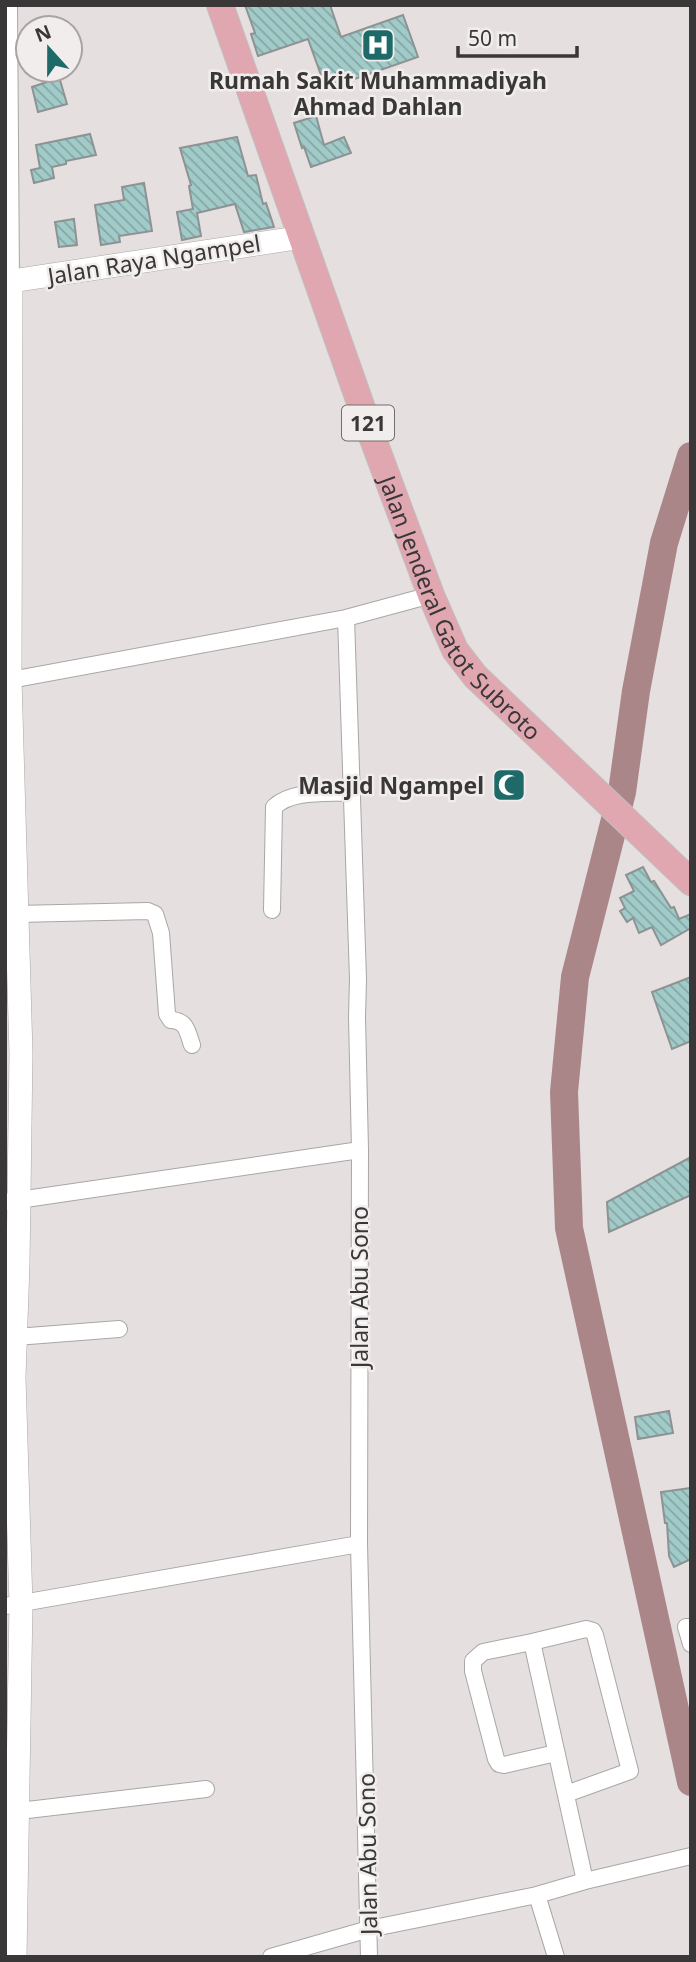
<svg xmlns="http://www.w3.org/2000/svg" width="696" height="1962" font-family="'Noto Sans',sans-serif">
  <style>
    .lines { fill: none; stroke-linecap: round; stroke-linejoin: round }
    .river { stroke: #aa8689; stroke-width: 28 }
    .building { fill: url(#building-back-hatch); stroke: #8d9292; stroke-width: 2 }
    .street-casing { stroke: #aba6a6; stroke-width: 18 }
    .secondary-casing { stroke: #aba6a6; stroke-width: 24 }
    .primary-casing { stroke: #c0bfbf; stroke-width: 28 }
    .street { stroke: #fff; stroke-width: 16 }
    .secondary { stroke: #fff; stroke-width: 23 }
    .primary { stroke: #e0a7b0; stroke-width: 26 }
    .labels { text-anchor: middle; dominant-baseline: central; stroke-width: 5; stroke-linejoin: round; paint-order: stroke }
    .shield { fill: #f2eded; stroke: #706e6e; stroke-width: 2 }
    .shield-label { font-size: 21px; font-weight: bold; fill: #393737 }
    .poi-label { font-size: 23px; font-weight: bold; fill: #393737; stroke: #f2eded }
    .street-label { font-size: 23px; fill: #393737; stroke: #f2eded }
  </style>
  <defs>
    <pattern id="building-back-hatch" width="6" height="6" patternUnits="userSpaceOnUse" patternTransform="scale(1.75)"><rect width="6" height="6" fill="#a1cbc9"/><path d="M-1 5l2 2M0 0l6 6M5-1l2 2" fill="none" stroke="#84a6a4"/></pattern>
  </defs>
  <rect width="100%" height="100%" fill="#e5dfe0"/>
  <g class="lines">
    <path class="river" d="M 691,456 L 664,543 L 636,691 L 622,792 L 575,977 L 564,1092 L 569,1228 L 691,1782"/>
  </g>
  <path class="building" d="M 245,5 L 330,5 L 341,37 L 403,15 L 418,57 L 326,89 L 308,39 L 258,56 L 251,34 L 255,33 Z
    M 45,70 L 57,70 L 67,104 L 38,112 L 32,87 L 47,82 Z
    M 316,116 L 324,145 L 344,137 L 351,153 L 311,167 L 304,147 L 302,148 L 294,123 Z
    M 90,134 L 96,155 L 66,161 L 66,164 L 52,167 L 54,178 L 34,183 L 31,170 L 40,168 L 36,145 Z
    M 237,137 L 248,176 L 256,175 L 263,204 L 266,203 L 274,227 L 244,232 L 235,204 L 197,213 L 201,236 L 182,240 L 177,212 L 193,209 L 189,186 L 191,185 L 180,148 Z
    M 144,183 L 152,231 L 119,236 L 120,242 L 101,245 L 95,205 L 124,200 L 122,187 Z
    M 74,219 L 77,245 L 59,247 L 55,222 Z
    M 643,867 L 651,882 L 654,881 L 671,908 L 674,907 L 679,919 L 691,914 L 691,928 L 661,945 L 652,927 L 639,933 L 633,918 L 627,922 L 620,911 L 625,908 L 620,898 L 634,891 L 626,875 Z
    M 691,977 L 691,1041 L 672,1049 L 652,992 Z
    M 691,1157 L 691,1195 L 609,1232 L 607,1202 Z
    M 669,1411 L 673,1433 L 638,1439 L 635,1417 Z
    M 691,1488 L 691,1559 L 674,1567 L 669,1556 L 667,1523 L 665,1523 L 661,1492 Z"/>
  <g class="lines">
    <defs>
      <path id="street" d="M 9,5 L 11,282
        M 346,618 L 358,979 L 357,1017 L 360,1150 L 359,1544 L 369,1957
        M 5,681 L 346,618 L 431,595
        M 272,910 L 274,807 C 292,789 329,794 353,792
        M 17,914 L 148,911 L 155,914 L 161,933 L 167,1014 L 171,1020 C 187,1021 187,1031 192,1045
        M 5,1202 L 360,1150
        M 16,1337 L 119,1329
        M 5,1606 L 359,1544
        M 691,1627 L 686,1627 L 691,1644
        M 532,1642 L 483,1652 L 473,1661 L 473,1671 L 496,1759 L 499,1764 L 504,1765 L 556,1753
        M 566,1794 L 630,1771 L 595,1635 L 593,1631 L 586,1629 L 532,1642 L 585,1881
        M 19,1811 L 206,1789
        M 537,1895 L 556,1957
        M 271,1957 L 369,1929 L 537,1895 L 585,1881 L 691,1856"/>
      <path id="secondary" d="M 5,282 L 303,237
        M 11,282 L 10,680 L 21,1053 L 18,1264 L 14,1377 L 21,1604 L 15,1957"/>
      <g id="primary">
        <path id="s1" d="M 220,5 L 370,431 L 431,595 L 455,650 L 475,676 L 691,882"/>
      </g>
    </defs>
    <use href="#street" class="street-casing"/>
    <use href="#secondary" class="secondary-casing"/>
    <use href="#primary" class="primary-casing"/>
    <use href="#street" class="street"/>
    <use href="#secondary" class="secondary"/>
    <use href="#primary" class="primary"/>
  </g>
  <defs>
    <symbol id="hospital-square" viewBox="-11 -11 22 22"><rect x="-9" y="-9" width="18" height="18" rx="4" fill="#1e6a68" stroke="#f2eded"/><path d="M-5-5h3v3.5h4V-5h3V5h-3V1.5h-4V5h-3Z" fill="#fff"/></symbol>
    <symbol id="mosque-square" viewBox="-11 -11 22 22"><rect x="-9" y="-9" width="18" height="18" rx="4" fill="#1e6a68" stroke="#f2eded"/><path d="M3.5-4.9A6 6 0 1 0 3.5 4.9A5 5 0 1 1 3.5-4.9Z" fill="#fff"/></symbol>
  </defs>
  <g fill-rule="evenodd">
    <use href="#hospital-square" x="359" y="26" width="38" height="38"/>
    <use href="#mosque-square" x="490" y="766" width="38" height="38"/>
  </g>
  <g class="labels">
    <rect class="shield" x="342" y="405.5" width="52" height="35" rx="5"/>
    <g class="shield-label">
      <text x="368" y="423">121</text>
    </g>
    <g class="poi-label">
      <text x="378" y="80">Rumah Sakit Muhammadiyah<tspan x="378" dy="26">Ahmad Dahlan</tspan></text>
      <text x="484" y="785" text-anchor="end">Masjid Ngampel</text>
    </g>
    <g class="street-label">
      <text transform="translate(154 259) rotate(-9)">Jalan Raya Ngampel</text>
      <text stroke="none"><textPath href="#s1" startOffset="653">Jalan Jenderal Gatot Subroto</textPath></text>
      <text transform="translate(359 1287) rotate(-90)">Jalan Abu Sono</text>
      <text transform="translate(367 1854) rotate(-91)">Jalan Abu Sono</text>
    </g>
  </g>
  <rect width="696" height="1962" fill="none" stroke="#393737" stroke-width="14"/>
  <g transform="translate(49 49) rotate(339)"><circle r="33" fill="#f2eded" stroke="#a8a4a4" stroke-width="2"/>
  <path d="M0-5L12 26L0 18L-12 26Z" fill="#1e6a68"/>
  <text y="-10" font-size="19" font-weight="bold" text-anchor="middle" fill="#393737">N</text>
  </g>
  <path d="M458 46v10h119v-10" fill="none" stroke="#393737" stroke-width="3.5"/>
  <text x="468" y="46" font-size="21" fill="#393737" stroke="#f2eded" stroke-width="5" paint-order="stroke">50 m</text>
</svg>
